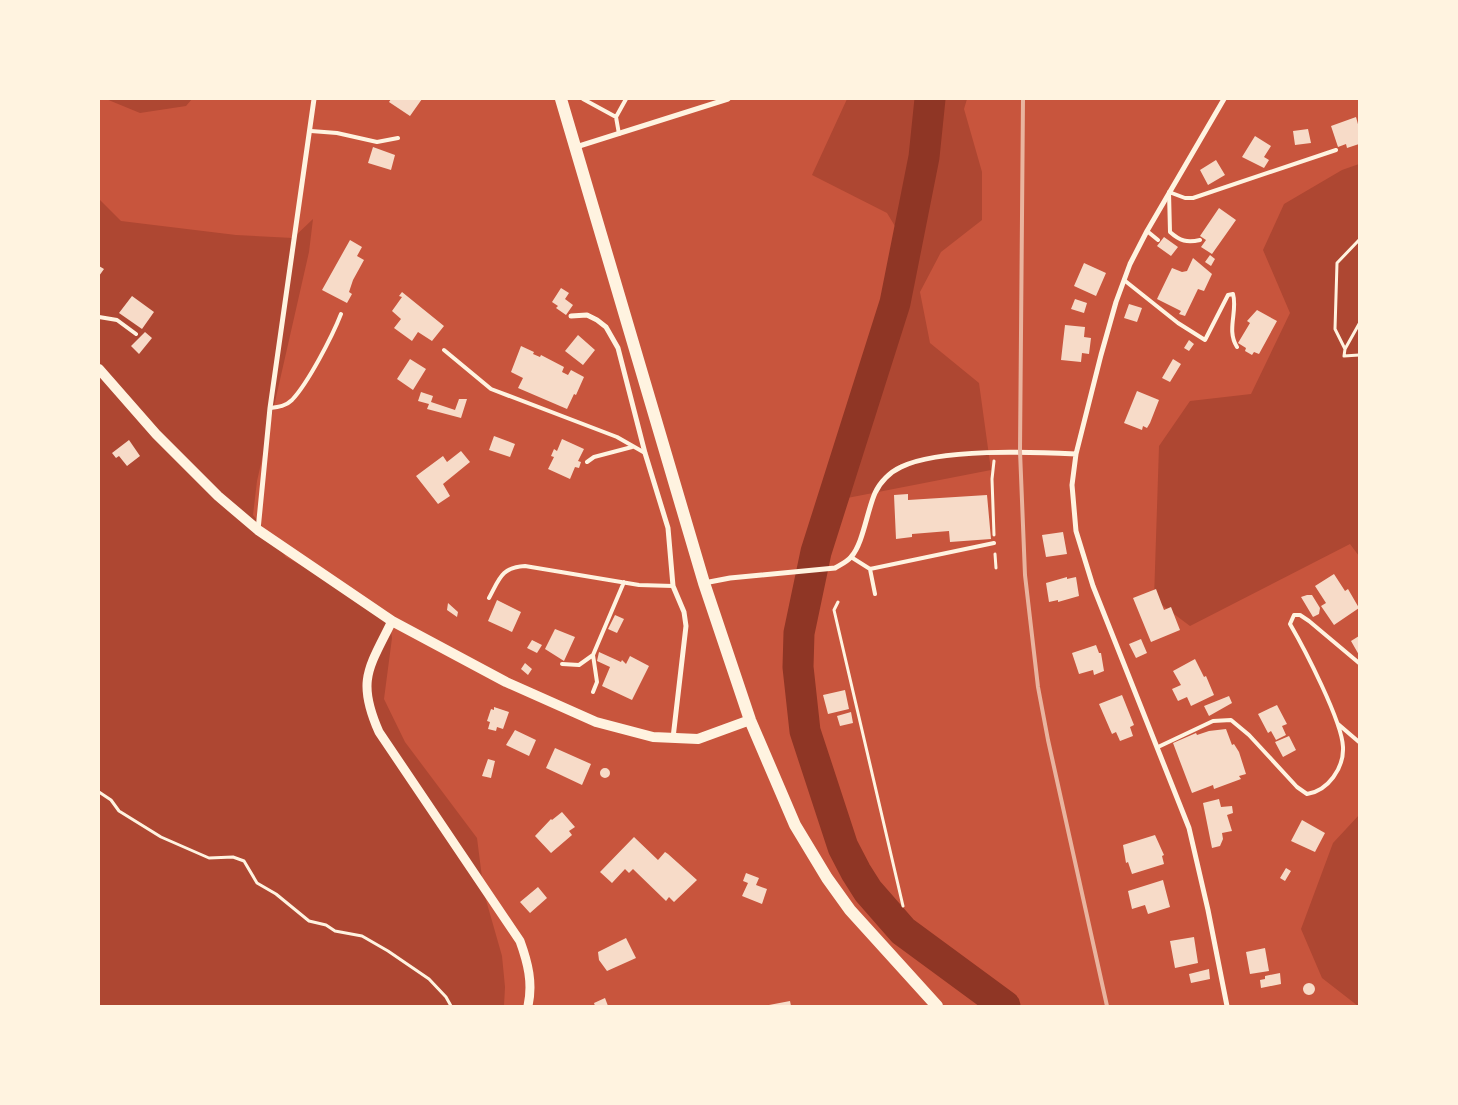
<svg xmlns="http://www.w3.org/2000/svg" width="1458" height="1105" font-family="'Open Sans',sans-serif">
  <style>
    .green { fill: #ae4732 }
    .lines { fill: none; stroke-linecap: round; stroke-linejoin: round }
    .river { stroke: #8f3625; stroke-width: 31 }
    .building { fill: #f7dbc8 }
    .path { stroke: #fff3e0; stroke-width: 3 }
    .service { stroke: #fff3e0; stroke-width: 4 }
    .minor { stroke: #fff3e0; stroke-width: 5 }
    .tertiary { stroke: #fff3e0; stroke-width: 9 }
    .secondary { stroke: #fff3e0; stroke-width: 10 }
    .primary { stroke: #fff3e0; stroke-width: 12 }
    .rail { stroke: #e9b49f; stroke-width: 4 }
  </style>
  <rect width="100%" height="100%" fill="#c8553d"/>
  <path class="green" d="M 106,99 L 192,99 L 186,106 L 140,113 Z
    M 847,99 L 967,99 L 964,109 L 982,172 L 982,220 L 941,252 L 920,292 L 930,343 L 979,383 L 991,470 L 837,500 L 838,456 L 869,401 L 913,256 L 887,213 L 812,175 Z
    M 1359,164 L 1359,556 L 1350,544 L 1190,626 L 1154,599 L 1159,446 L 1190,401 L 1251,394 L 1290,313 L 1263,250 L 1284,204 L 1342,170 Z
    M 99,199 L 121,221 L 236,235 L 293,238 L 313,219 L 309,252 L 257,481 L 253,515 L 286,557 L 388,612 L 392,638 L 384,699 L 405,742 L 477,838 L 484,893 L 502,956 L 505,987 L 504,1006 L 99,1006 Z
    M 1359,815 L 1359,1006 L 1358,1006 L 1322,978 L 1301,929 L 1333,843 Z"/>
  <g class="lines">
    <path class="river" d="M 930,99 L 924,157 L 895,303 L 816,552 L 799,633 L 798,667 L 805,731 L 843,847 L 856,872 L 868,891 L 903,931 L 1005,1006"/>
  </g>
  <path class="building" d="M 391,99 L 422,99 L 410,116 L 389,102 Z
    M 1356,117 L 1359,128 L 1359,144 L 1347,148 L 1346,144 L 1338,147 L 1331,126 Z
    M 1308,129 L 1311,143 L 1295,145 L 1293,131 Z
    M 1255,136 L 1271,146 L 1264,157 L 1269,160 L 1264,168 L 1242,157 Z
    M 373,147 L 395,155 L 391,170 L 368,163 Z
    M 1216,160 L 1225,175 L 1208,185 L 1200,170 Z
    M 1219,208 L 1236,220 L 1212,254 L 1201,247 L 1206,240 L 1200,236 Z
    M 1164,237 L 1178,247 L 1171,256 L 1157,246 Z
    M 350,240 L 362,247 L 357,256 L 364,260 L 353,280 L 349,292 L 352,294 L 347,303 L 322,290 Z
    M 1210,255 L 1215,259 L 1211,266 L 1205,262 Z
    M 1193,258 L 1212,274 L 1204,291 L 1198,289 L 1185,316 L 1179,314 L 1181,311 L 1157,299 L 1172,268 L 1182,272 L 1187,271 Z
    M 1084,263 L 1106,273 L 1096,296 L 1074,286 Z
    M 99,266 L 104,269 L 99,276 Z
    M 561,288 L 569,293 L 565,299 L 573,305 L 566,315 L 556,308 L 558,306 L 552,302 Z
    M 402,292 L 444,326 L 432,341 L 418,332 L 412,341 L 394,328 L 401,319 L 392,311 L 402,297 L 399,296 Z
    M 132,296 L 154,312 L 142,329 L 119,313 Z
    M 1075,299 L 1087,303 L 1084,313 L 1071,309 Z
    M 1129,304 L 1142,308 L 1137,322 L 1124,318 Z
    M 1257,310 L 1277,321 L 1259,354 L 1254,352 L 1252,355 L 1245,351 L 1246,348 L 1238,343 L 1250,323 L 1247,321 Z
    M 1065,325 L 1085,327 L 1084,337 L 1091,338 L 1089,354 L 1082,353 L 1081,362 L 1061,360 Z
    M 145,332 L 152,338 L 139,354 L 131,346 Z
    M 578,335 L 595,350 L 583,365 L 565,351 Z
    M 1189,340 L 1194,344 L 1189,351 L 1184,348 Z
    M 521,346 L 534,352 L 533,354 L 540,357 L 541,355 L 564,367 L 562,372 L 568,375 L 571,370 L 584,377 L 576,395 L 574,394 L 567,409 L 518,388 L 523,378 L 511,372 Z
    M 410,359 L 426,369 L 413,390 L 397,379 Z
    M 1173,359 L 1181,364 L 1170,382 L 1162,378 Z
    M 1137,391 L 1159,400 L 1150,423 L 1147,428 L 1143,426 L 1142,430 L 1124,423 Z
    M 421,392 L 433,396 L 431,402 L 455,410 L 459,399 L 467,399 L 461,418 L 427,409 L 429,404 L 418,401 Z
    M 494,436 L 515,444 L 510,457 L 489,450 Z
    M 562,439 L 584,449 L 578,461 L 581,462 L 579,468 L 575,467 L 570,479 L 548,469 L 554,457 L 551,456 L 554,449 L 557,451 Z
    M 129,440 L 140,456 L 127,466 L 119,456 L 116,458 L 112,453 Z
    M 461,451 L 470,462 L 443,484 L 450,496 L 438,504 L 416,476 L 443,456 L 447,462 Z
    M 908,494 L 908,500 L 987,495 L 991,539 L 950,542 L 949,531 L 912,534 L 912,537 L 896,539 L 894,495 Z
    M 1063,532 L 1067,554 L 1046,557 L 1042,535 Z
    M 1334,574 L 1345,591 L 1348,589 L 1359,608 L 1334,625 L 1321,606 L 1326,603 L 1315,586 Z
    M 1067,577 L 1067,579 L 1076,577 L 1079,596 L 1058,602 L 1058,600 L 1049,602 L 1046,583 Z
    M 1156,589 L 1164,610 L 1171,607 L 1180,630 L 1151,642 L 1133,598 Z
    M 1307,595 L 1312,595 L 1320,608 L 1319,614 L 1313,617 L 1301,597 Z
    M 497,600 L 521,612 L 512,632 L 488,621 Z
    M 448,603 L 458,612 L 457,617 L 447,610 Z
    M 615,615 L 624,619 L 617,633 L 608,629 Z
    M 555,629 L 575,637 L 564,661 L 545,649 Z
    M 1359,636 L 1359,655 L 1351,641 Z
    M 1141,639 L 1147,653 L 1136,658 L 1129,644 Z
    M 532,640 L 542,645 L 537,653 L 527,648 Z
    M 1096,645 L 1099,653 L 1101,653 L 1104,671 L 1094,675 L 1093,670 L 1079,674 L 1072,653 Z
    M 599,652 L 621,662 L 622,660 L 626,664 L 630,656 L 649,666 L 632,700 L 602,686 L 610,667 L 597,661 Z
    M 1195,659 L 1204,677 L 1206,676 L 1214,695 L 1191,706 L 1187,697 L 1178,701 L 1172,689 L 1181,685 L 1173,671 Z
    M 525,663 L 532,669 L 528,675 L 521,669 Z
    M 845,690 L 849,709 L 828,714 L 823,695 Z
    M 1122,695 L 1134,725 L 1130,727 L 1133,736 L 1120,741 L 1116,732 L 1112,734 L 1099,704 Z
    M 1229,696 L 1232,703 L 1209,716 L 1204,706 Z
    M 1277,705 L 1287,724 L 1282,726 L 1286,735 L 1276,740 L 1271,731 L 1268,733 L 1258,714 Z
    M 494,707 L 509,712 L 503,729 L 497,727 L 496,731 L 488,729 L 490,722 L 487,721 L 491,709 L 494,710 Z
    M 851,712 L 853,723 L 840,726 L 837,716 Z
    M 1226,729 L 1232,745 L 1234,744 L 1239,752 L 1246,774 L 1239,776 L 1241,779 L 1214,789 L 1213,785 L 1192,793 L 1173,743 L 1196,733 L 1197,735 L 1209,731 Z
    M 515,730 L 536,740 L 529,756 L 506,745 Z
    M 1289,736 L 1296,750 L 1283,757 L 1275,742 Z
    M 555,748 L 591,764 L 582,785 L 546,768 Z
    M 488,759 L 495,761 L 491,778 L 482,776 Z
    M600 773a5 5 0 1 1 10 0a5 5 0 1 1-10 0Z
    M 1219,799 L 1221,807 L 1232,806 L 1233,813 L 1227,815 L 1232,831 L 1222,833 L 1223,839 L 1220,846 L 1212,848 L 1203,803 Z
    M 562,812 L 575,827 L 569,831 L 572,835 L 551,853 L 535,836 L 551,819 L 552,820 Z
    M 1302,820 L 1325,833 L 1315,852 L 1291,841 Z
    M 1155,835 L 1164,855 L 1162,856 L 1164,864 L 1132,874 L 1128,862 L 1126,863 L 1123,845 Z
    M 634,837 L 658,860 L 665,852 L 668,854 L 697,880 L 674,902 L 669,897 L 666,901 L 633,869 L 629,873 L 625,869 L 612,883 L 600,872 Z
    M 1286,868 L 1291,871 L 1285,881 L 1280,878 Z
    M 746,873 L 759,878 L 756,885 L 767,889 L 762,904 L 742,896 L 748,883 L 743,881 Z
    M 1163,880 L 1170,907 L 1148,914 L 1145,905 L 1132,909 L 1128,891 Z
    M 538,887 L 547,898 L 530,913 L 520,902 Z
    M 1194,937 L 1198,963 L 1175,968 L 1170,941 Z
    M 626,938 L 636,958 L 607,971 L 599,960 L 598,952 Z
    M 1265,948 L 1269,971 L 1250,974 L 1246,952 Z
    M 1209,969 L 1210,979 L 1191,983 L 1189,974 Z
    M 1280,973 L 1281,984 L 1261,988 L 1260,980 L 1265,979 L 1265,976 Z
    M1303 989a6 6 0 1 1 12 0a6 6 0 1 1-12 0Z
    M 605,998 L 608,1006 L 595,1006 L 594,1003 Z
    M 790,1001 L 791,1006 L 769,1006 L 769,1005 Z"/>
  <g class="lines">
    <path class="path" d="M 1359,324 L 1345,349 L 1344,356 L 1359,355
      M 1345,349 L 1335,329 L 1337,263 L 1359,240
      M 994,461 L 992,479 L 994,535
      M 995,554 L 996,568
      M 838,602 L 834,610 L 903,906
      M 99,792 L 111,800 L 119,811 L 161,837 L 209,858 L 233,857 L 244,861 L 257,883 L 276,894 L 309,921 L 326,925 L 335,931 L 362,936 L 388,951 L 429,979 L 446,997 L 451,1006"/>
    <path class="service" d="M 583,99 L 616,117
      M 311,131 L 337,133 L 377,142 L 398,138
      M 619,134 L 616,117 L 626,99
      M 1147,231 L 1158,240
      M 1200,240 C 1187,243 1180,241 1170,232 L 1169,192 L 1185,198 L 1193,198 L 1336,150
      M 1124,280 L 1178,323 L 1205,340 L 1228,295 L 1233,294 C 1238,311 1226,330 1237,347
      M 99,317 L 117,320 L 136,334
      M 444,350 L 491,389 L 617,437 L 645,453
      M 270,408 C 279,407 286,406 292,400 C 308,383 332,337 341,314
      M 587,462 L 594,457 L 632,447
      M 851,557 L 870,569 L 875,594
      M 870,569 L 994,543
      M 489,598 C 499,580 501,567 525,566 L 639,585 L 673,586
      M 562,664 L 579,665 L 593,655
      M 593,692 L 597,682 L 593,655 L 624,582
      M 1338,724 L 1359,742
      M 1158,747 L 1213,721 L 1231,720 L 1249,735 L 1297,787 L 1307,794 C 1328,791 1344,768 1343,747 C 1342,721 1304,648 1290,624 L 1294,615 L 1300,615 L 1309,621 L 1359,663"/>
    <path class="minor" d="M 1224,99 L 1147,231 L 1130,264 L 1116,302 L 1101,355 L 1076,454 L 1072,485 L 1076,531 L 1093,586 L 1189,828 L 1208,910 L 1227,1006
      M 576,147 L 728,99
      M 571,316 L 587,315 L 597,320 L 606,327 L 618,348 L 645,453 L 668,528 L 673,586 L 684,612 L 686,626 L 673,738
      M 258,530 L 270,408 L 314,99
      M 704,583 L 730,578 L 835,568 C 840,565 847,562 851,557 C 863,544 867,511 875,493 C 880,482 890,472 901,467 C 940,448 1032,452 1076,454"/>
    <path class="tertiary" d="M 392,621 C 369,668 356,680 379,732 L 520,941 C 528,963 533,983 528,1006"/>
    <path class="secondary" d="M 99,369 L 156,434 L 218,496 L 258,530 L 392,621 L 506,682 L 596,722 L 653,737 L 698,739 L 750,720"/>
    <path class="primary" d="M 561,99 L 704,583 L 750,720 L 795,825 L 827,878 L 850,910 L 937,1006"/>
    <path class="rail" d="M 1023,99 L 1020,451 L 1025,575 L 1038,687 L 1048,740 L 1107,1006"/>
  </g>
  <rect width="1458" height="1105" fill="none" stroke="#fff3e0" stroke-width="200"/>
</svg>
